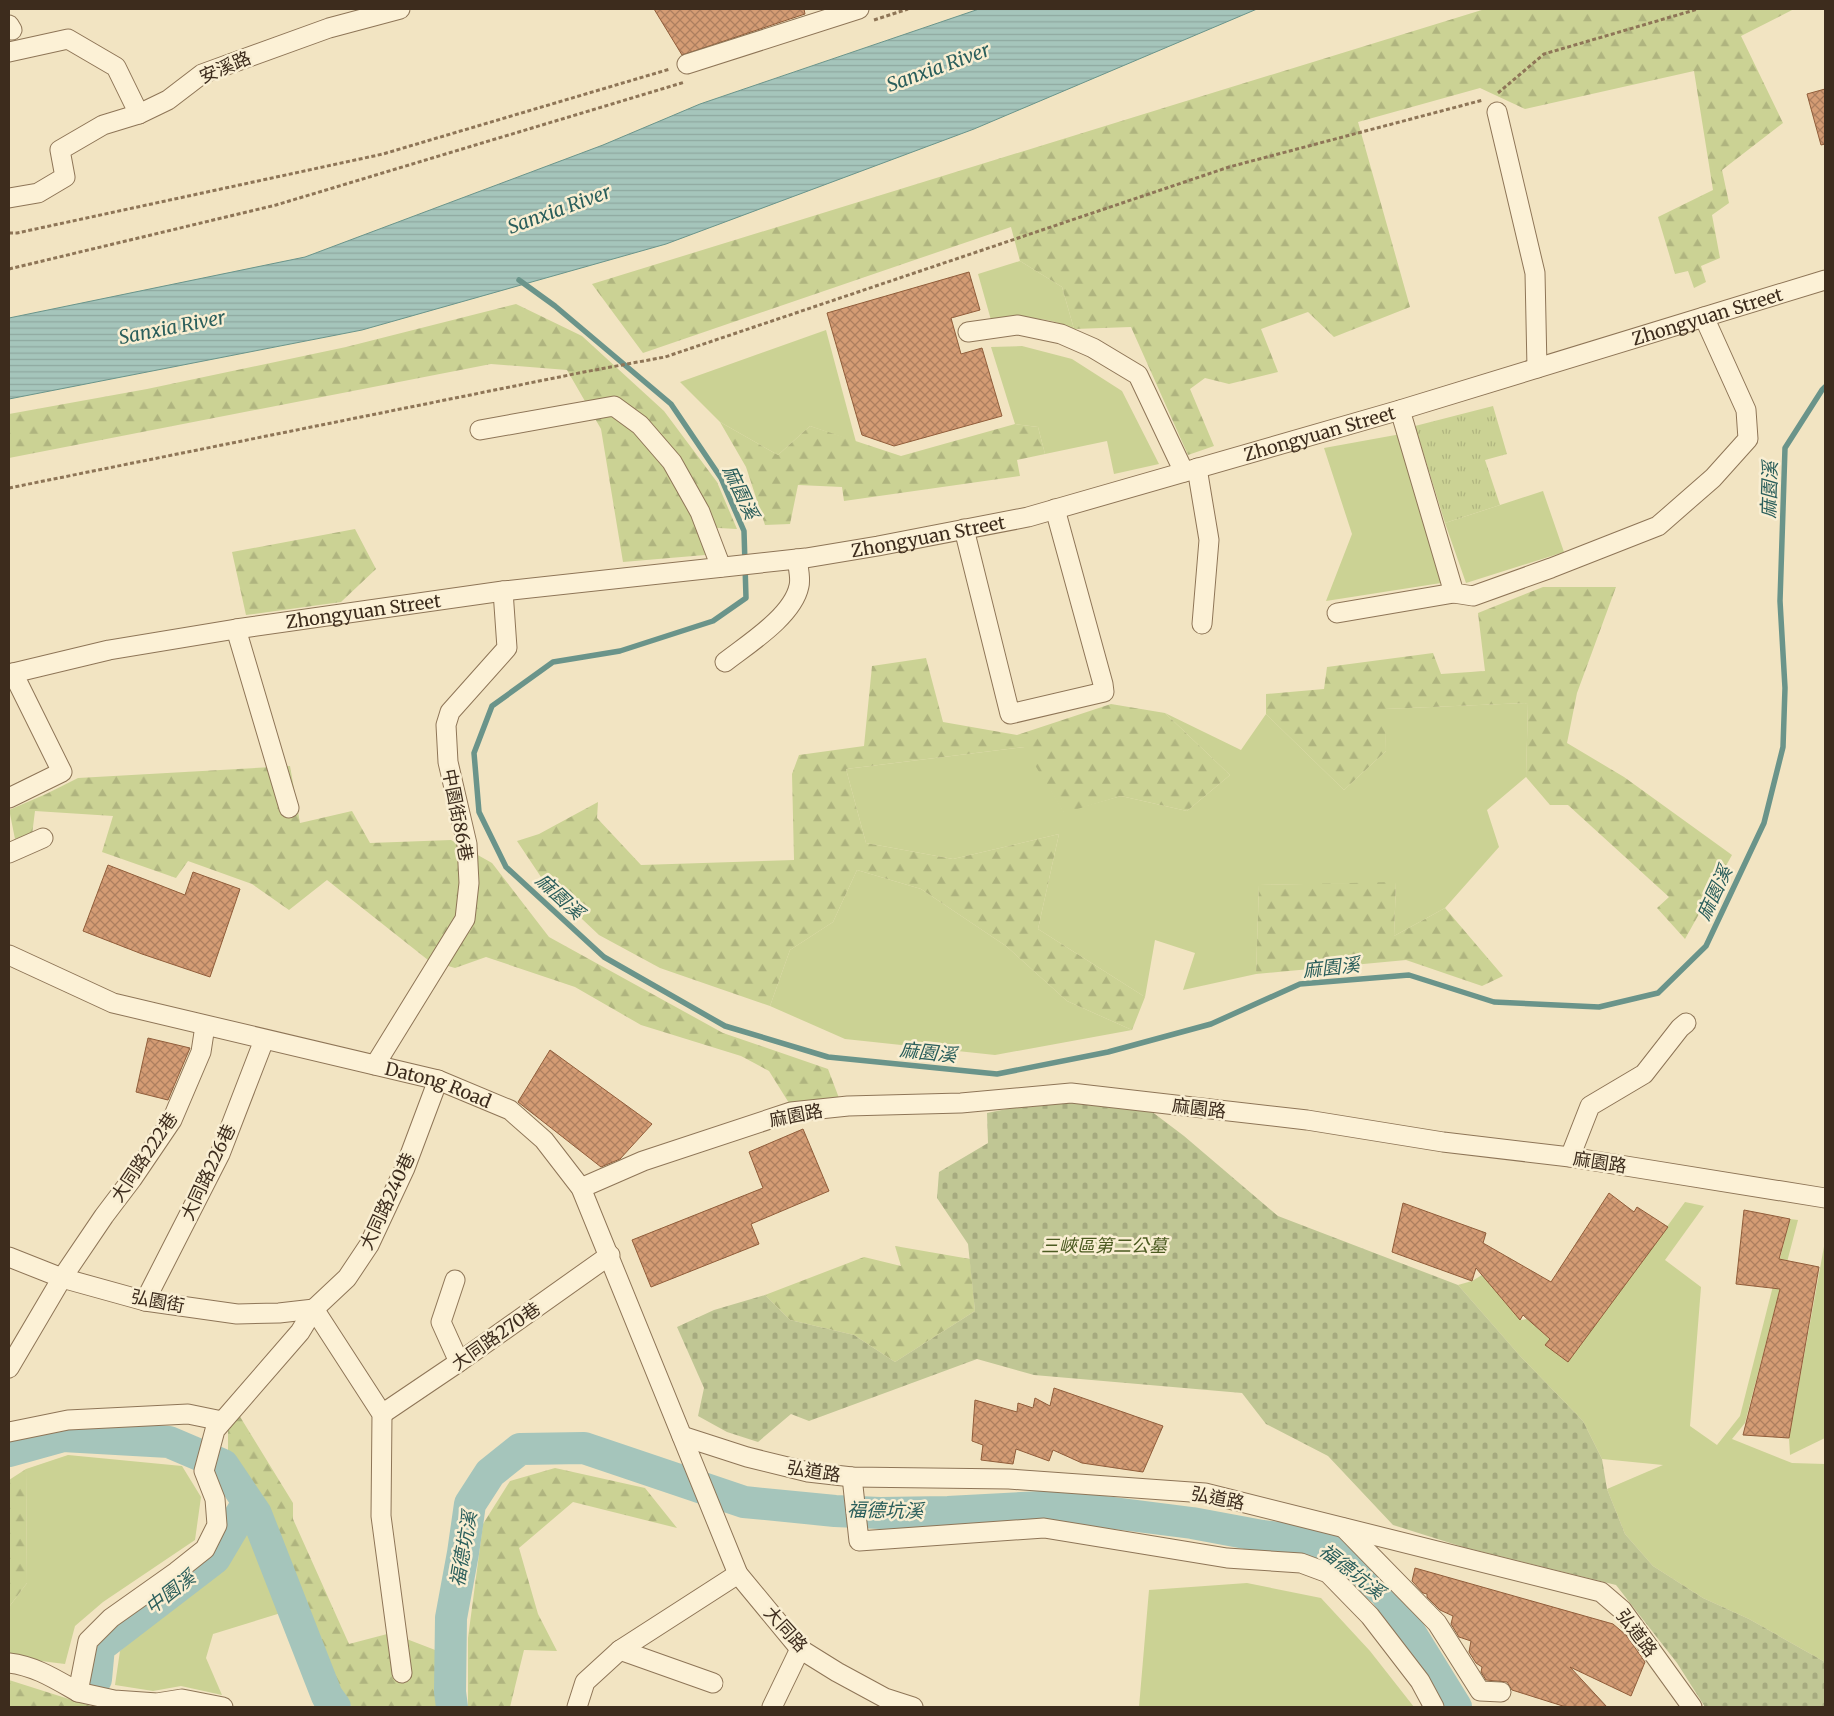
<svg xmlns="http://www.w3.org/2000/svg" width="1834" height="1716" font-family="Merriweather,'Noto Sans TC',serif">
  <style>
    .grass { fill: #cbd294 }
    .forest { fill: url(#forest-firs) }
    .cemetery { fill: url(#cemetery-stones) }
    .park { fill: url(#park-tufts) }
    .water { fill: url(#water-rules); stroke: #6a948a }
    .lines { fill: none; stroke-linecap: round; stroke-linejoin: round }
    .stream { stroke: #6a948a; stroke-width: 5.5 }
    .river { stroke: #a5c5bb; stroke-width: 32 }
    .building { fill: url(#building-cross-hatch); stroke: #905d3a }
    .minor-casing { stroke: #8e7557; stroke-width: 21 }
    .path { stroke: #8e7557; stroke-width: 3; stroke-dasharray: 4 2.5; stroke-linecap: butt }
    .minor { stroke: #fcf1d6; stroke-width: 19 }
    .labels { text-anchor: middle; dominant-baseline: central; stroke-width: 5; stroke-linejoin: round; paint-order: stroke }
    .street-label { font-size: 18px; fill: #3d2c1d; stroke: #f9eed2 }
    .park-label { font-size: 18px; font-style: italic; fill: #4c5b21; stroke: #f9eed2 }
    .water-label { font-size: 19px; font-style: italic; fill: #2a5e5b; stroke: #f9eed2 }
  </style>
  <defs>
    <pattern id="forest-firs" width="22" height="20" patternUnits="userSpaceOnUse" patternTransform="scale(1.25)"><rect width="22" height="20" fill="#cbd294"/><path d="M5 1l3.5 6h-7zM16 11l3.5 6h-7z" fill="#afb47f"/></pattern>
    <pattern id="cemetery-stones" width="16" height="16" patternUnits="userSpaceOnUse" patternTransform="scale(1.25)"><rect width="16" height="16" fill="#c0c694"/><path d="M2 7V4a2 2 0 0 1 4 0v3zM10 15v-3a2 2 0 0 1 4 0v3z" fill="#a6aa7f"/></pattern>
    <pattern id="park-tufts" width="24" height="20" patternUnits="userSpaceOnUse" patternTransform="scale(1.25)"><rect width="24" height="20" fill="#cbd294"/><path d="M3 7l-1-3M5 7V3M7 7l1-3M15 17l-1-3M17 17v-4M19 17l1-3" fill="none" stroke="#afb47f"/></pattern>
    <pattern id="water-rules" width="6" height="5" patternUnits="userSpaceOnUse" patternTransform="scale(1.25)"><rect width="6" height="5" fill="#a5c5bb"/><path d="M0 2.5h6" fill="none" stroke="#8fa9a0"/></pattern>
    <pattern id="building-cross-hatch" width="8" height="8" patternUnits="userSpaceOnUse" patternTransform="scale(1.25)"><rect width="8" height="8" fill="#d49c74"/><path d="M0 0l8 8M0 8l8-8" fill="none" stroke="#ad7f5f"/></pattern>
  </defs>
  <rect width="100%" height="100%" fill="#f2e4c2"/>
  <path class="grass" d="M 1020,261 L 1062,287 L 1074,329 C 1047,316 1019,317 991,320 L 978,274 Z
    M 826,330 L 856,442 L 810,426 L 778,455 L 720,422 L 680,382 Z
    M 1022,346 L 1072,359 L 1122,391 L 1159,464 L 1114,474 L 1107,441 L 1045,454 L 1038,427 L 1015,424 L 991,347 Z
    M 1401,434 L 1441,583 L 1326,601 L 1352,534 L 1324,448 Z
    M 1543,491 L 1564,552 L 1466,583 L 1445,523 Z
    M 1528,703 L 1526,777 L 1487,810 L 1499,847 L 1445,908 L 1394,936 L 1396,883 L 1259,885 L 1256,974 L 1183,990 L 1195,953 L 1155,940 L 1145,997 L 1038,929 L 1059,834 L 953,859 L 866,843 L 846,769 L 1025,747 L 1064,812 L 1121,796 L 1187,811 L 1230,775 L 1165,713 L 1241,750 L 1266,714 L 1344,790 L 1386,751 L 1384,709 Z
    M 857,870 L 921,889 L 1006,946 L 1067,1001 L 1132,1030 L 995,1055 L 845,1039 L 770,1006 L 790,950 L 833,922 Z
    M 1685,1202 L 1704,1206 L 1665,1260 L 1701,1287 L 1690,1426 L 1717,1445 L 1740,1416 L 1790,1219 L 1798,1220 L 1745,1423 L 1732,1439 L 1792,1463 L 1825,1464 L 1825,1662 L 1749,1619 L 1703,1598 L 1653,1566 L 1625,1534 L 1607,1489 L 1663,1465 L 1602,1459 L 1583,1421 L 1521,1357 L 1458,1285 L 1472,1281 L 1482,1275 L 1520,1320 L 1527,1319 L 1550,1339 L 1546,1345 L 1568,1362 Z
    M 1825,1241 L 1825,1438 L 1790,1455 L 1789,1438 Z
    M 68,1455 L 182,1466 L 201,1497 L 195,1540 L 103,1602 L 75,1626 L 65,1664 L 9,1657 L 9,1607 L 27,1583 L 26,1469 Z
    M 246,1529 L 284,1612 L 213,1634 L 206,1658 L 222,1695 L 181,1686 L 153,1691 L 115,1685 L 120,1651 L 224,1562 Z
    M 1247,1583 L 1321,1598 L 1370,1651 L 1414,1707 L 1139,1707 L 1149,1590 Z"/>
  <path class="forest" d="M 1485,9 L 1794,9 L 1741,36 L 1783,123 L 1722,170 L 1729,203 L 1712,215 L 1720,258 L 1701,266 L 1706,282 L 1694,288 L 1688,271 L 1675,274 L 1658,217 L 1713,190 L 1694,71 L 1525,109 L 1480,88 L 1358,122 L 1410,307 L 1334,337 L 1308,312 L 1261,329 L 1278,372 L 1229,384 L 1205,378 L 1190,389 L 1214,446 L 1188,455 L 1131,327 L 1074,329 L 1062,287 L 1020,261 L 1011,227 L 643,353 L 592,284 Z
    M 516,304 L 582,336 L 664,411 L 717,482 L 737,529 L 701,527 L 705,555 L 623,562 L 601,429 L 567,370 L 491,364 L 9,458 L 9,414 L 147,389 L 346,347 Z
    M 720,422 L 778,455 L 810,426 L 901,456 L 1015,424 L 1038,427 L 1045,454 L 1017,460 L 1020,476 L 844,501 L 842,487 L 798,485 L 790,524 L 765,525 L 746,467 Z
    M 355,529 L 376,569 L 341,602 L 246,615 L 232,552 Z
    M 1543,587 L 1616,587 L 1577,693 L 1567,743 L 1624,777 L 1732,855 L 1685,939 L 1657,908 L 1669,897 L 1568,805 L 1550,805 L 1526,777 L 1528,703 L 1385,709 L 1386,751 L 1344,790 L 1266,714 L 1266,694 L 1324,689 L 1327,667 L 1433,653 L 1441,674 L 1485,671 L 1478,613 Z
    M 926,658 L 943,722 L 1017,735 L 1111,704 L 1165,713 L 1230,775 L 1187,811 L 1121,796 L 1064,813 L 1024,747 L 846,769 L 866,843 L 953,859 L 1059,834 L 1038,929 L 1145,997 L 1132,1030 L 1067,1001 L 1006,946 L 921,889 L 857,870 L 833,922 L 790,950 L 770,1006 L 660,968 L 599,935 L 547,886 L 517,841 L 539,834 L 598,802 L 597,818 L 641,865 L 794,860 L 792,774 L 799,755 L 864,746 L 872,666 Z
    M 290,766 L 300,823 L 352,811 L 370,843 L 451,840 L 492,863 L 549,937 L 723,1033 L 828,1069 L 839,1098 L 789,1103 L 769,1071 L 741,1056 L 641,1025 L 575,987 L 486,957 L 455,968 L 428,960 L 327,880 L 289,910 L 252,884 L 188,861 L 176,878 L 102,852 L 113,816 L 35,811 L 32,835 L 15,839 L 10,814 L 9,814 L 9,810 L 46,794 L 78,778 Z
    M 1396,882 L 1394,936 L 1445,908 L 1503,976 L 1482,986 L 1406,960 L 1256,974 L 1259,885 Z
    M 895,1246 L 970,1259 L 975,1311 L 895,1362 L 854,1335 L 790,1320 L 765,1295 L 864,1257 L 901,1266 Z
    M 239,1415 L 293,1503 L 293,1519 L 349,1644 L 391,1633 L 443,1653 L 440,1697 L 442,1707 L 352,1707 L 339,1688 L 265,1510 L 228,1452 L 228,1429 Z
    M 555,1468 L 645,1488 L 677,1528 L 573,1502 L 519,1548 L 538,1614 L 557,1651 L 524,1650 L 510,1707 L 468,1707 L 468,1638 L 483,1524 L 510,1481 Z
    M 26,1469 L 27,1583 L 9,1607 L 9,1480 Z
    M 9,1680 L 94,1707 L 9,1707 Z"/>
  <path class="cemetery" d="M 1051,1100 L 1147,1108 L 1184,1136 L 1278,1216 L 1458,1285 L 1521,1357 L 1583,1421 L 1602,1459 L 1607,1489 L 1625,1534 L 1653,1566 L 1703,1598 L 1749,1619 L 1825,1662 L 1825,1707 L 1705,1707 L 1677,1663 L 1616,1585 L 1463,1547 L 1393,1525 L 1328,1456 L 1266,1424 L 1242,1393 L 1034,1375 L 977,1359 L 809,1421 L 791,1414 L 758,1442 L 727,1432 L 698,1416 L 704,1388 L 677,1327 L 714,1310 L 765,1295 L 790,1320 L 854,1335 L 895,1362 L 975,1311 L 968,1244 L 937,1198 L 939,1172 L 988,1143 L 987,1113 Z"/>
  <path class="park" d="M 1493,406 L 1507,454 L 1485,460 L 1500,505 L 1445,523 L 1415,426 Z"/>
  <path class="water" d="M 979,9 L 1257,9 L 974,129 L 666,244 L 362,330 L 9,399 L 9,318 L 305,257 L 603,145 L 700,104 Z"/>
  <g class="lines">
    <path class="stream" d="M 519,280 L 555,306 L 671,404 L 721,478 L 744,531 L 746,598 L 713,621 L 620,651 L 553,662 L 492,706 L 474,753 L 479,812 L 506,867 L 604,957 L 725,1026 L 828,1057 L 997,1074 L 1108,1052 L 1211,1024 L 1300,984 L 1409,975 L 1494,1002 L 1599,1007 L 1658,993 L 1706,946 L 1764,823 L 1783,747 L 1785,688 L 1780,601 L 1785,448 L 1822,390 L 1825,387"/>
    <path class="river" d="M 9,1451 L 63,1436 L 169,1442 L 223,1465 L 256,1514 L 327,1696 L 335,1707
      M 96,1679 L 99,1647 L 215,1558 L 248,1502
      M 452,1707 L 450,1692 L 451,1618 L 463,1553 L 470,1504 L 490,1473 L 520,1449 L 584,1448 L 744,1502 L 835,1511 L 880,1513 L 948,1512 L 1059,1506 L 1192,1523 L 1262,1536 L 1322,1543 L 1385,1592 L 1456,1707"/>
  </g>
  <path class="building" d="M 654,9 L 804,9 L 805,14 L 682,55 Z
    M 1825,89 L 1825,144 L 1821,145 L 1807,94 Z
    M 969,272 L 980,310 L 951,318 L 961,354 L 982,348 L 1002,416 L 894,446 L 862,435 L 827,313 Z
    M 108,865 L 185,895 L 193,872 L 240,889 L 210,977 L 142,954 L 83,931 Z
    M 148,1038 L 190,1048 L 168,1100 L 136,1092 Z
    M 550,1050 L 652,1124 L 620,1159 L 601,1167 L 518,1102 Z
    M 803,1129 L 829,1191 L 751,1224 L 759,1244 L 651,1287 L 632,1240 L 763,1188 L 749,1152 Z
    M 1609,1193 L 1634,1212 L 1637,1207 L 1668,1227 L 1568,1362 L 1545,1345 L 1550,1339 L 1523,1315 L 1520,1320 L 1476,1268 L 1472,1281 L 1392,1252 L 1403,1203 L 1486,1233 L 1483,1243 L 1551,1282 Z
    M 1744,1210 L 1790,1219 L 1779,1259 L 1819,1267 L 1789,1438 L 1743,1435 L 1780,1289 L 1736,1284 Z
    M 1054,1388 L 1163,1426 L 1143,1472 L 1082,1463 L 1053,1450 L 1049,1461 L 1016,1449 L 1013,1464 L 981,1460 L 983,1445 L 972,1441 L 975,1400 L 1017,1412 L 1018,1403 L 1033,1408 L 1035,1398 L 1050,1406 Z
    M 1415,1568 L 1613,1624 L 1626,1635 L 1645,1662 L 1631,1696 L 1570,1667 L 1607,1707 L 1566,1707 L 1512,1690 L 1507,1682 L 1486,1680 L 1481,1672 L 1482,1667 L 1476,1663 L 1469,1652 L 1471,1641 L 1459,1637 L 1451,1624 L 1453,1616 L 1440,1610 L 1427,1597 L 1427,1594 L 1423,1593 L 1412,1581 Z"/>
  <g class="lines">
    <defs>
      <g id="minor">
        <path d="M 9,25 L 12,30"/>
        <path d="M 9,52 L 68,39 L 116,67 L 139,114"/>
        <path d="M 687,64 L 859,9"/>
        <path d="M 1497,112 L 1535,273 L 1537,368"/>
        <path d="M 9,198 L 38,193 L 65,177 L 60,150 L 103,125 L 139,114 L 168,100 L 202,74 L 329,28 L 400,9"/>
        <path d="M 968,332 L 1018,325 L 1061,334 L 1093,348 L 1138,375 L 1184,472"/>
        <path d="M 1400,410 L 1454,593 L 1473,596 L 1551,568 L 1658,526 L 1713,478 L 1748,439 L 1746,410 L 1704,317"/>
        <path d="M 480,430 L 614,406 L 640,425 L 672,462 L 700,512 L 721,567"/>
        <path d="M 1197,468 L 1209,540 L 1202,624"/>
        <path d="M 964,529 L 1010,714 L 1104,692 L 1103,684 L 1055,509"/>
        <path d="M 1337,613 L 1454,593"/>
        <path d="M 236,629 L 289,808"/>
        <path d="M 725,662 C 748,644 793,616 799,586 C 801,578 798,567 797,559"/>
        <path id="s1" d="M 9,674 L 109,650 L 236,629 L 503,591 L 806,558 L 878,546 L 1028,517 L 1400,410 L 1825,280"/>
        <path d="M 9,798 L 62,772 L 13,673"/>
        <path d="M 9,853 L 43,838"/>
        <path id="s2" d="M 9,955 L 113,1003 L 438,1080 L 510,1110 L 544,1140 L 581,1188 L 738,1574 L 800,1649 L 837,1672 L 885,1698 L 913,1707"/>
        <path d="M 375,1065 L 465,919 L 469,883 L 467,844 L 448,762 L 446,725 L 450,712 L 507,648 L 503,591"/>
        <path d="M 1570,1157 L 1590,1106 L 1644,1074 L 1680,1028 L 1686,1023"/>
        <path d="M 581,1188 L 643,1161 L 791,1112 L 848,1106 L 961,1103 L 1071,1093 L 1307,1120 L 1443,1142 L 1570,1157 L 1825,1198"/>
        <path d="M 9,1257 L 62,1278 L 145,1301 L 237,1314 L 279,1313 L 314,1309"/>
        <path d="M 455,1280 L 441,1322 L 459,1362"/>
        <path d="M 145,1301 L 220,1154 L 264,1040"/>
        <path d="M 314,1309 L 382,1414 L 381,1516 L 402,1673"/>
        <path d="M 9,1368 L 62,1278 L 104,1216 L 132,1179 L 172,1120 L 201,1052 L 205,1026"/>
        <path d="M 382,1414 L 459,1362 L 610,1255"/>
        <path d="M 9,1432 L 68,1420 L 188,1414 L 222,1421"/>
        <path d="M 682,1436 L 747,1457 L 808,1472 L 852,1477 L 1009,1479 L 1205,1493 L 1601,1592 L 1622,1610 L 1692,1707"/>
        <path d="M 852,1477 L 859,1541 L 1044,1528 L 1227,1558 L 1301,1563 L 1328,1573 L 1370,1616 L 1420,1681 L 1434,1707"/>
        <path d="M 1344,1528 L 1437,1623 L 1480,1691 L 1501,1692"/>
        <path d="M 620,1650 L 713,1683"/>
        <path d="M 9,1663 C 35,1666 55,1679 78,1692 L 88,1641 L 111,1618 L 176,1572 L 205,1549 L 217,1525 L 215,1499 L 204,1471 L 215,1430 L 300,1332 L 314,1309 L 347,1278 L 369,1245 L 405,1168 L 438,1080"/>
        <path d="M 78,1692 L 114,1700 L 157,1703 L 182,1699 L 223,1707"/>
        <path d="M 577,1707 L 585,1682 L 620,1650 L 738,1574"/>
        <path d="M 772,1707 L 800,1649"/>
      </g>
    </defs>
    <use href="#minor" class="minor-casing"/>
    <path class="path" d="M 874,20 L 908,9
      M 1498,93 L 1544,54 L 1698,9
      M 9,233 L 17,233 L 383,154 L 670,69
      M 9,269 L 276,205 L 685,82
      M 9,488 L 584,372 L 665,357 L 1229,167 L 1483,100"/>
    <use href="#minor" class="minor"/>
  </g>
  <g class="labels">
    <g class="street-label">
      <text transform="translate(225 67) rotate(-23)">安溪路</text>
      <text stroke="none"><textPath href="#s1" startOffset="1740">Zhongyuan Street</textPath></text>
      <text stroke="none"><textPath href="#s1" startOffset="1335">Zhongyuan Street</textPath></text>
      <text stroke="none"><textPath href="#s1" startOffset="930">Zhongyuan Street</textPath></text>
      <text stroke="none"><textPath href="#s1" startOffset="360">Zhongyuan Street</textPath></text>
      <text transform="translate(458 815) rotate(79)">中園街86巷</text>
      <text stroke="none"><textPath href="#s2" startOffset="450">Datong Road</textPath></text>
      <text transform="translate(1199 1108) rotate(7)">麻園路</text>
      <text transform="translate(796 1115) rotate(-11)">麻園路</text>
      <text transform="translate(144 1157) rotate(-56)">大同路222巷</text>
      <text transform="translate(1600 1162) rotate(9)">麻園路</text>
      <text transform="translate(208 1172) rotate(-65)">大同路226巷</text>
      <text transform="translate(387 1201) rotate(-65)">大同路240巷</text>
      <text transform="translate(158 1301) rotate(11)">弘園街</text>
      <text transform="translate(496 1336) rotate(-35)">大同路270巷</text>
      <text transform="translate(814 1471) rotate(9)">弘道路</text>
      <text transform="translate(1218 1498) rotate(11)">弘道路</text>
      <text transform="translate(786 1629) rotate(48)">大同路</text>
      <text transform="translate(1637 1633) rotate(53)">弘道路</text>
    </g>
    <g class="park-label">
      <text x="1104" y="1245">三峽區第二公墓</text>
    </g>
    <g class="water-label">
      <text transform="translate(938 67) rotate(-20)">Sanxia River</text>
      <text transform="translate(559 209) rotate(-20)">Sanxia River</text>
      <text transform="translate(172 327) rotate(-11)">Sanxia River</text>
      <text transform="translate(1769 490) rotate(-88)">麻園溪</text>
      <text transform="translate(741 492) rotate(65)">麻園溪</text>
      <text transform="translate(1714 893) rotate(-65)">麻園溪</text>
      <text transform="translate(560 896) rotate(43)">麻園溪</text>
      <text transform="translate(1331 967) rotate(-6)">麻園溪</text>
      <text transform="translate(928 1052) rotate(6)">麻園溪</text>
      <text transform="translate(885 1510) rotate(1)">福德坑溪</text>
      <text transform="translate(463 1549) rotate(-80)">福德坑溪</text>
      <text transform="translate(1352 1571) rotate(38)">福德坑溪</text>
      <text transform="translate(170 1592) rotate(-38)">中園溪</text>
    </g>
  </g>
  <rect width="1834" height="1716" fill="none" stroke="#3d2c1d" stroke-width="20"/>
</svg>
